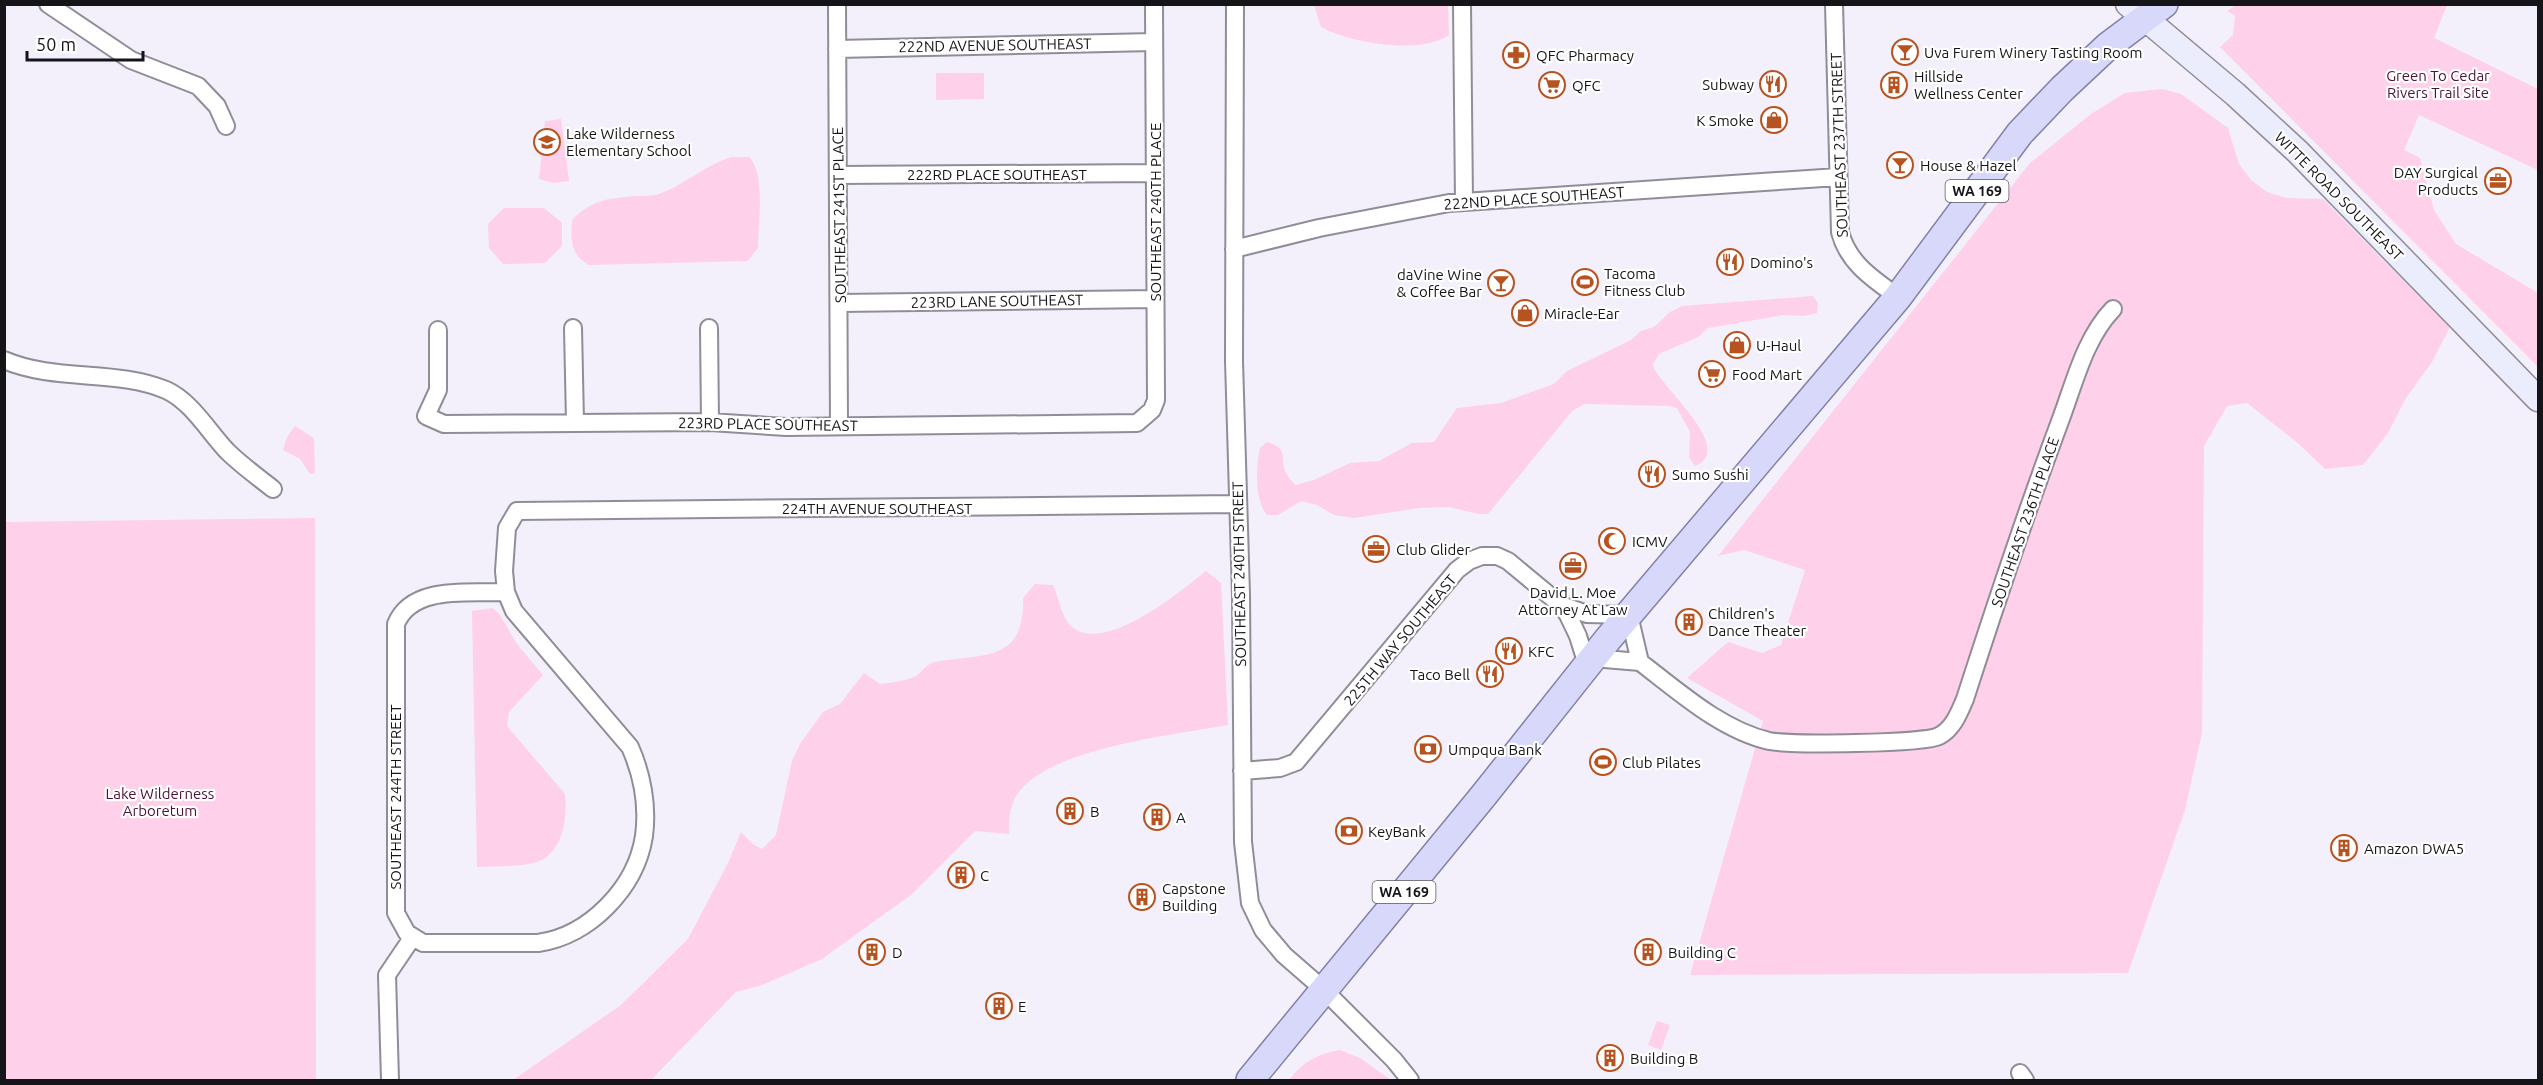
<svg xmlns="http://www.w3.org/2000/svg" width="2543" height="1085" font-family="Ubuntu,sans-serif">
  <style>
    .green { fill: #ffd0ea }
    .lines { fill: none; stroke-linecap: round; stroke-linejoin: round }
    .street-casing { stroke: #918d98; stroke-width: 20 }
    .secondary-casing { stroke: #918d98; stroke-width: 27 }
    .primary-casing { stroke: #8282a8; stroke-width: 30 }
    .street { stroke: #fff; stroke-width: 16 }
    .secondary { stroke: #ebecfc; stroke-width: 24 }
    .primary { stroke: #d7d8fa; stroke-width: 27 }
    .labels { text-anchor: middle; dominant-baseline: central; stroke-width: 4.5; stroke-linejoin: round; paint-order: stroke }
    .shield { fill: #fff; stroke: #5b5a5d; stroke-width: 1.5 }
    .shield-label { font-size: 14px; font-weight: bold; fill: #151418 }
    .street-label { font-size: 15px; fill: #151418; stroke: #fff }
    .poi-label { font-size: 15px; fill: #151418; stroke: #fff; text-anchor: start }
    .park-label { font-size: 15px; fill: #4a1337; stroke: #fff }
  </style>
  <rect width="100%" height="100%" fill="#f3effb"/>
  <path class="green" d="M 1314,5 L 1448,5 L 1449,35 C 1421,55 1350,43 1321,27 Z
    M 2236,5 L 2447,5 L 2434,38 L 2538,89 L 2538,170 L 2419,115 L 2404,150 L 2420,158 L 2434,210 L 2456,244 L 2538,293 L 2538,367 L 2220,47 L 2233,35 L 2235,16 L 2227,11 Z
    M 936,73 L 984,73 L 984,99 L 936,100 Z
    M 2162,89 L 2181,94 L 2228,128 L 2239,164 L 2251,180 L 2267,192 L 2286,198 L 2323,199 L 2450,327 L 2432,362 L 2406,398 L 2388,433 L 2363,465 L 2325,469 L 2299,444 L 2247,403 L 2227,406 L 2204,446 L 2202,733 L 2185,810 L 2128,973 L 1690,975 L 1763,721 L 1687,678 L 1728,642 L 1762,653 L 1781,645 L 1805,570 L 1744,550 L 1718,556 L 2030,163 L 2091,114 L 2125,93 Z
    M 561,119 L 569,181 L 554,183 L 539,179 L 545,121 Z
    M 731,157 L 749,157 C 766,174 758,224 758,248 L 748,261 L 589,265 C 570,254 571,241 572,220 C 593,199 609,198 639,196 C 646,196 655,196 662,193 C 687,183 704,166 731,157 Z
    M 504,208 L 544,208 L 562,223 L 562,246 L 545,263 L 503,264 L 489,248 L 488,224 Z
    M 1813,296 L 1818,303 L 1817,313 L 1804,316 L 1784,315 L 1708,328 L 1698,337 L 1659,354 L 1653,364 C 1653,381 1739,448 1695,466 L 1689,457 L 1690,432 L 1677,408 L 1668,406 L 1585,404 L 1572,411 L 1488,514 L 1478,514 L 1449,507 L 1419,508 L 1354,518 L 1334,515 L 1317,505 L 1301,501 L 1278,515 L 1267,515 C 1254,499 1256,467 1260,448 L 1267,442 C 1290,449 1279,457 1286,473 C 1288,477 1292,481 1295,485 L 1314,480 L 1350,463 L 1379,461 L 1412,443 L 1434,442 L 1457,408 L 1501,403 L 1554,384 L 1567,371 L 1631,340 L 1641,331 L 1654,327 L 1670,312 L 1682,306 Z
    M 295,426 L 314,438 L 315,473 L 310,474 L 300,459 L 283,450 L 287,437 Z
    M 315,518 L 316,1080 L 5,1080 L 5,522 Z
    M 1206,571 L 1221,583 L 1228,725 C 1175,735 1042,748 1015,798 C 1009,810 1009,820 1009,834 L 975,831 L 912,894 L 822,959 L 762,985 L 736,992 L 651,1080 L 513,1080 L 621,1005 L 688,939 L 728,863 L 741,832 L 754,845 L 762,849 L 776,835 L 792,761 L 800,744 L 823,712 L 840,704 L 864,673 L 880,684 C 892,683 905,681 916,676 C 922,672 927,664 934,662 C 982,653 1025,664 1023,598 L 1035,584 L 1053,585 C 1057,594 1063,618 1069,624 C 1100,659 1181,591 1206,571 Z
    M 493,608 L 500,615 L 517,644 L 543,675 L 509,712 L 507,726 L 565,794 C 568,819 562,857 533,863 C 515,867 495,866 477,867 L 472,611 Z
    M 1657,1021 L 1670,1025 L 1661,1050 L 1648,1045 Z
    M 1340,1050 L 1360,1058 L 1391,1080 L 1289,1080 C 1302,1062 1319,1053 1340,1050 Z"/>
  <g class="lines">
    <defs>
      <path id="street" d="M 48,4 L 131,60 L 198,86 L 217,106 L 226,126
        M 837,4 L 839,426
        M 1235,4 L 1234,361 L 1241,595 L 1243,842 L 1250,903 L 1263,930 L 1284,955 L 1323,989 L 1394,1060 L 1410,1080
        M 1462,4 L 1464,202
        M 1834,4 L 1840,232 C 1848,263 1873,279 1898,297
        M 837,49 L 1154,42
        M 838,175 L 1155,173
        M 1234,249 L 1319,228 L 1449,203 L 1838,177
        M 840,303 L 1155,299
        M 573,328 L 575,422
        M 709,328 L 710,422
        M 438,330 L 438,390 L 426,416 L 444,424 L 710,422 L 786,427 L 1137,423 L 1152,410 L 1156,400 L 1154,4
        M 4,360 C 55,382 116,369 166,390 C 191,401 209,432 227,451 C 241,465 258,477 273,489
        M 506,592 C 471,594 412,584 396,624 L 396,913 L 407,933 L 423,943 L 538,943 C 589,936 636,888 644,836 C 648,806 642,774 630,747 L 514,611 L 506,592 L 504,571 L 507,528 L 517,511 L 1238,504
        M 1561,605 L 1587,614 L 1629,615 L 1640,662
        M 1593,658 L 1640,662
        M 1640,662 C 1678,691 1721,730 1769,741 C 1790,745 1923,744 1939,736 C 1953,729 1959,713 1965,699 C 1995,606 2025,515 2059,424 C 2074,385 2084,339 2113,309
        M 1242,771 L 1280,768 L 1296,762 L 1457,570 L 1469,561 L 1482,556 L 1497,556 L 1508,561 L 1561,605 L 1568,615 L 1578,636 L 1587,665
        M 2020,1073 L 2025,1080
        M 390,1080 L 387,975 L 412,938"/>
      <path id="secondary" d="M 2128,4 L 2235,94 L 2298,152 L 2538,399"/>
      <path id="primary" d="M 1250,1080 L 1484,795 L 1608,639 L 1898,297 L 2020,133 L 2062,89 L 2108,46 L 2164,4"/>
    </defs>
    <use href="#street" class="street-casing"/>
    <use href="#secondary" class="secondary-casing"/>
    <use href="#primary" class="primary-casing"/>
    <use href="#street" class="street"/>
    <use href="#secondary" class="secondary"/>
    <use href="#primary" class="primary"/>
  </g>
  <defs>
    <symbol id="bar-ring" viewBox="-11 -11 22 22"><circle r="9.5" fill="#fff" stroke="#b75320" stroke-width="1.5"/><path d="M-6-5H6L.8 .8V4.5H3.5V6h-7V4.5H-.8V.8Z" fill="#b75320"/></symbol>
    <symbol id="pharmacy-ring" viewBox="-11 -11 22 22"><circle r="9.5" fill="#fff" stroke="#b75320" stroke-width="1.5"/><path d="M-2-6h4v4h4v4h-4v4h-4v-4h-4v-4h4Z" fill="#b75320"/></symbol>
    <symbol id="restaurant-ring" viewBox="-11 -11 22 22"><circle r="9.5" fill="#fff" stroke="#b75320" stroke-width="1.5"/><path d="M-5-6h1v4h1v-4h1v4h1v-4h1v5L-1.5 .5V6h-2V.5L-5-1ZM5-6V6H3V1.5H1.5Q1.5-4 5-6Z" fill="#b75320"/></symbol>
    <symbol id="supermarket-ring" viewBox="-11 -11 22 22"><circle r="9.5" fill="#fff" stroke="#b75320" stroke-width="1.5"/><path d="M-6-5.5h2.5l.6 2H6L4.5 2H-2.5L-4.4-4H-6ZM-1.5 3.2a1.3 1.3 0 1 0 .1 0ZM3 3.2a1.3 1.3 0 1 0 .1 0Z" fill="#b75320"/></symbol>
    <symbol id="building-ring" viewBox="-11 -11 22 22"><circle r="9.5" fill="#fff" stroke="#b75320" stroke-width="1.5"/><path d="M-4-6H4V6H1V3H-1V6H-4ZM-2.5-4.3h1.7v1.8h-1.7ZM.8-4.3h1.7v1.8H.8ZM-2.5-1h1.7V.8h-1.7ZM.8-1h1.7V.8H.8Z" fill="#b75320"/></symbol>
    <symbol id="shop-ring" viewBox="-11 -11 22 22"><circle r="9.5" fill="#fff" stroke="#b75320" stroke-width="1.5"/><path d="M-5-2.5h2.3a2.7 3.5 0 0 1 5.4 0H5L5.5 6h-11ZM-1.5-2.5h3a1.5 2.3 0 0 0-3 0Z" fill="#b75320"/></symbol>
    <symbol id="school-ring" viewBox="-11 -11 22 22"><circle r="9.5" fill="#fff" stroke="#b75320" stroke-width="1.5"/><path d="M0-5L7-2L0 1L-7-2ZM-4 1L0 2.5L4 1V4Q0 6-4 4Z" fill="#b75320"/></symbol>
    <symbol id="office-ring" viewBox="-11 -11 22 22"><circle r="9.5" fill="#fff" stroke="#b75320" stroke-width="1.5"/><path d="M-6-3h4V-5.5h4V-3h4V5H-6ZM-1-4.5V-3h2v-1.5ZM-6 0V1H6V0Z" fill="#b75320"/></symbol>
    <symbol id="stadium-ring" viewBox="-11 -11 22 22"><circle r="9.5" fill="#fff" stroke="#b75320" stroke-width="1.5"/><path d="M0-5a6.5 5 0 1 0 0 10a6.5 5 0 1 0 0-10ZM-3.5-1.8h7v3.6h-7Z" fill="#b75320"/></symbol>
    <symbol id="mosque-ring" viewBox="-11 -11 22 22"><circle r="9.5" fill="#fff" stroke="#b75320" stroke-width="1.5"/><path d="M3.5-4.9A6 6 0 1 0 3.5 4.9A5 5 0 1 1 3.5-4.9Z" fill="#b75320"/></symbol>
    <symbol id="bank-ring" viewBox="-11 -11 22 22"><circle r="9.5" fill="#fff" stroke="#b75320" stroke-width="1.5"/><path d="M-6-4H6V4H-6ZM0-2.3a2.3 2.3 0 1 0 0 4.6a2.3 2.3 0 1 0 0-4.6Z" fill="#b75320"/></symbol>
  </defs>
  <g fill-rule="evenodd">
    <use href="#bar-ring" x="1890" y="37" width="30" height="30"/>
    <use href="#pharmacy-ring" x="1501" y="40" width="30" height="30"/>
    <use href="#restaurant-ring" x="1758" y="69" width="30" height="30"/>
    <use href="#supermarket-ring" x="1537" y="70" width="30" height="30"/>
    <use href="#building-ring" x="1879" y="70" width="30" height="30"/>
    <use href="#shop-ring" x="1759" y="105" width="30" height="30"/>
    <use href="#school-ring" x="532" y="127" width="30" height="30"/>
    <use href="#bar-ring" x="1885" y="150" width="30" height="30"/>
    <use href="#office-ring" x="2483" y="166" width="30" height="30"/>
    <use href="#restaurant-ring" x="1715" y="247" width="30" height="30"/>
    <use href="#stadium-ring" x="1570" y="267" width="30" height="30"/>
    <use href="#bar-ring" x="1486" y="268" width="30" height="30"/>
    <use href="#shop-ring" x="1510" y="298" width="30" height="30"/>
    <use href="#shop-ring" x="1722" y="330" width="30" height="30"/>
    <use href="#supermarket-ring" x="1697" y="359" width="30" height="30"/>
    <use href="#restaurant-ring" x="1637" y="459" width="30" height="30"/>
    <use href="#mosque-ring" x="1597" y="526" width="30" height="30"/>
    <use href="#office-ring" x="1361" y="534" width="30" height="30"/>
    <use href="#office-ring" x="1558" y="551" width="30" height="30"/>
    <use href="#building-ring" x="1674" y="607" width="30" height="30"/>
    <use href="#restaurant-ring" x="1494" y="636" width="30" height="30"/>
    <use href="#restaurant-ring" x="1475" y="659" width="30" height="30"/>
    <use href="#bank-ring" x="1413" y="734" width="30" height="30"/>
    <use href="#stadium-ring" x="1588" y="747" width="30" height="30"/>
    <use href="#building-ring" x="1055" y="796" width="30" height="30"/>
    <use href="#building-ring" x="1142" y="802" width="30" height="30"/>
    <use href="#bank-ring" x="1334" y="816" width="30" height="30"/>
    <use href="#building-ring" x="2329" y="833" width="30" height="30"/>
    <use href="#building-ring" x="946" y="860" width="30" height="30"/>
    <use href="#building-ring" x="1127" y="882" width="30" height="30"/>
    <use href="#building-ring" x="857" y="937" width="30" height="30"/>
    <use href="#building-ring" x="1633" y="937" width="30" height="30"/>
    <use href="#building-ring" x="984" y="991" width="30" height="30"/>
    <use href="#building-ring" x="1595" y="1043" width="30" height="30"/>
  </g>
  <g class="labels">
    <g class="shield">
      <rect x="1945.5" y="180" width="63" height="22" rx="4.5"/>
      <rect x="1372.5" y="881" width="63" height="22" rx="4.5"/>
    </g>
    <g class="shield-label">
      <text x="1977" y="191">WA 169</text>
      <text x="1404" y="892">WA 169</text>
    </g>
    <g class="street-label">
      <text transform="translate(995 45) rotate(-1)">222ND AVENUE SOUTHEAST</text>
      <text transform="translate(1839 145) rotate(-92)">SOUTHEAST 237TH STREET</text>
      <text x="997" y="174">222RD PLACE SOUTHEAST</text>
      <text transform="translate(2339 196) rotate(45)">WITTE ROAD SOUTHEAST</text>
      <text transform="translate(1534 198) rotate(-4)">222ND PLACE SOUTHEAST</text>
      <text transform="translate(1155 212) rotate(-90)">SOUTHEAST 240TH PLACE</text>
      <text transform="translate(839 215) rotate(-91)">SOUTHEAST 241ST PLACE</text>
      <text transform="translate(997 301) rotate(-1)">223RD LANE SOUTHEAST</text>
      <text transform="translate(768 424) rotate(1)">223RD PLACE SOUTHEAST</text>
      <text x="877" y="508">224TH AVENUE SOUTHEAST</text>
      <text transform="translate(2025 522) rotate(-71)">SOUTHEAST 236TH PLACE</text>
      <text transform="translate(1239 574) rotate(-91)">SOUTHEAST 240TH STREET</text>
      <text transform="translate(1400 640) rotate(-50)">225TH WAY SOUTHEAST</text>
      <text transform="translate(395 797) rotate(-90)">SOUTHEAST 244TH STREET</text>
    </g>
    <g class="poi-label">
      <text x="1924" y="52">Uva Furem Winery Tasting Room</text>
      <text x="1536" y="55">QFC Pharmacy</text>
      <text x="1914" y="76">Hillside<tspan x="1914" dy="17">Wellness Center</tspan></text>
      <text x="1754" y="84" text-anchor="end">Subway</text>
      <text x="1572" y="85">QFC</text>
      <text x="1754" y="120" text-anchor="end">K Smoke</text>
      <text x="566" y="133">Lake Wilderness<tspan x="566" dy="17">Elementary School</tspan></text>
      <text x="1920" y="165">House &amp; Hazel</text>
      <text x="2478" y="172" text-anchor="end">DAY Surgical<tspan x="2478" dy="17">Products</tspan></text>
      <text x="1750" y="262">Domino's</text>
      <text x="1604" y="273">Tacoma<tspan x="1604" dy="17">Fitness Club</tspan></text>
      <text x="1482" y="274" text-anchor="end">daVine Wine<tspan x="1482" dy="17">&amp; Coffee Bar</tspan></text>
      <text x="1544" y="313">Miracle-Ear</text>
      <text x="1756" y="345">U-Haul</text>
      <text x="1732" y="374">Food Mart</text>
      <text x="1672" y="474">Sumo Sushi</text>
      <text x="1632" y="541">ICMV</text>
      <text x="1396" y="549">Club Glider</text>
      <text x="1573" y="592" text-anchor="middle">David L. Moe<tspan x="1573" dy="17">Attorney At Law</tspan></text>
      <text x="1708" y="613">Children's<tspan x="1708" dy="17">Dance Theater</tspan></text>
      <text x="1528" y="651">KFC</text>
      <text x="1470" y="674" text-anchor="end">Taco Bell</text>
      <text x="1448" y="749">Umpqua Bank</text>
      <text x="1622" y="762">Club Pilates</text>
      <text x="1090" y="811">B</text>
      <text x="1176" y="817">A</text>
      <text x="1368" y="831">KeyBank</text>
      <text x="2364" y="848">Amazon DWA5</text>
      <text x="980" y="875">C</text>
      <text x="1162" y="888">Capstone<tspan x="1162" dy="17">Building</tspan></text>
      <text x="892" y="952">D</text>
      <text x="1668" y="952">Building C</text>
      <text x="1018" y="1006">E</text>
      <text x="1630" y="1058">Building B</text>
    </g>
    <g class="park-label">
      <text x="2438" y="75">Green To Cedar<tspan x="2438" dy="17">Rivers Trail Site</tspan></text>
      <text x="160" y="793">Lake Wilderness<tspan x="160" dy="17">Arboretum</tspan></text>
    </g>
  </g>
  <rect width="2543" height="1085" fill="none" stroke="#151418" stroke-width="12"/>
  <path d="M27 51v9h116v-9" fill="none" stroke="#151418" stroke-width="3"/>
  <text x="36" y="51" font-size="18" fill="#151418" stroke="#ffffff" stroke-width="4.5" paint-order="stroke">50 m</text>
</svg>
